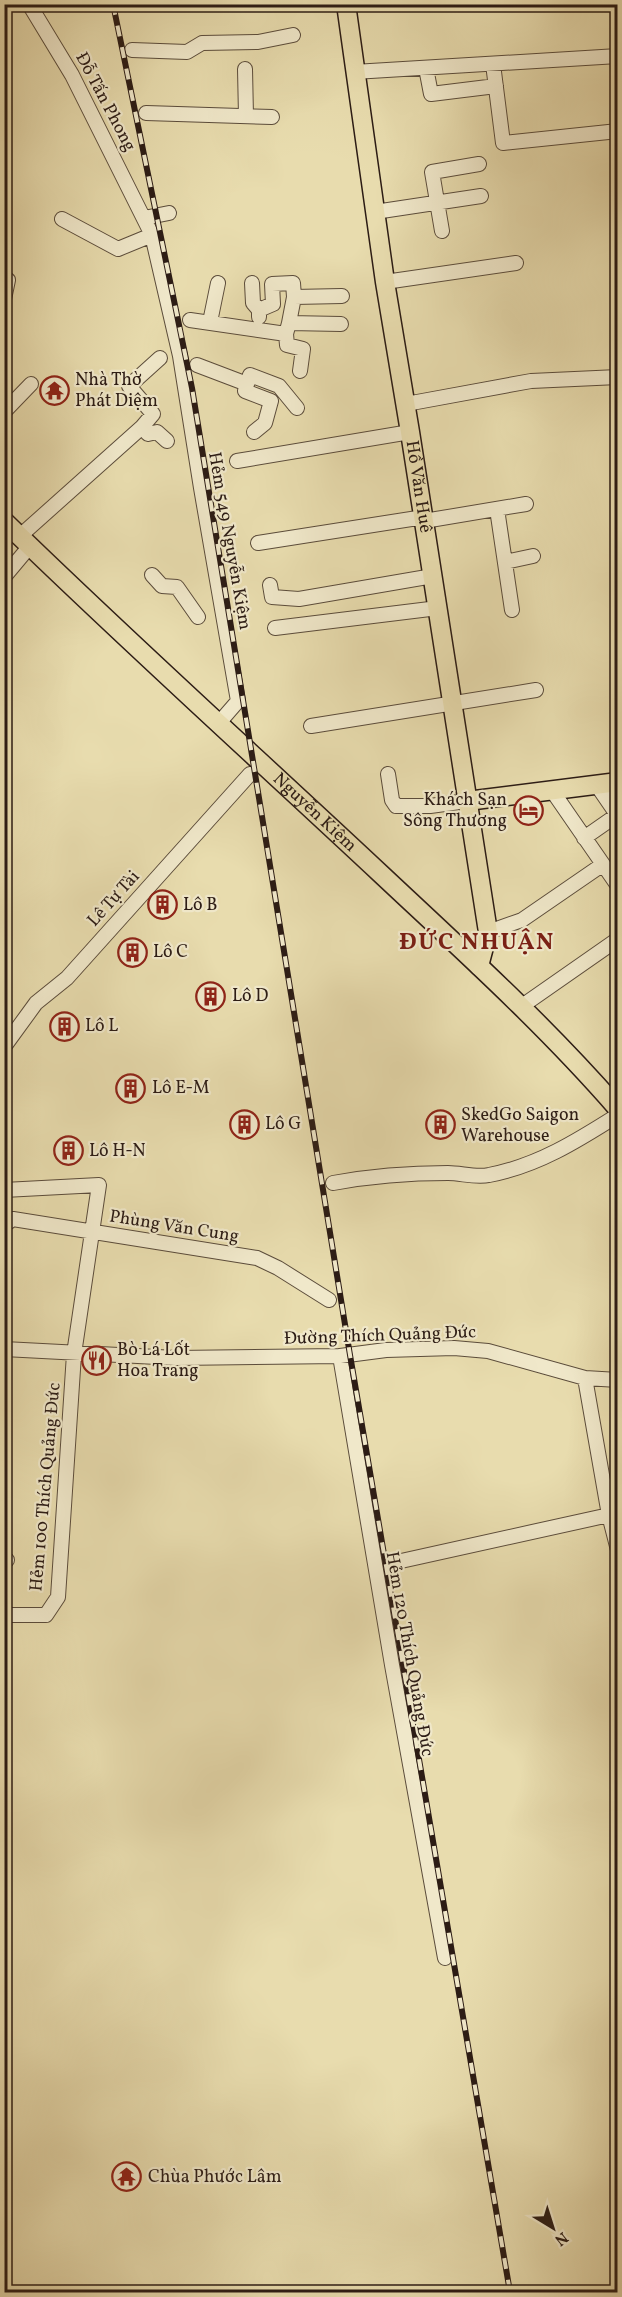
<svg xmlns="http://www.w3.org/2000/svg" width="622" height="2297" font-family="Vollkorn,serif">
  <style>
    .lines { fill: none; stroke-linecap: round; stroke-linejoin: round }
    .minor-casing { stroke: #5b4c3b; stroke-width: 16 }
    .major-casing { stroke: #2c1c15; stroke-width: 21 }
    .minor { stroke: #f0e8ca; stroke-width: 14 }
    .major { stroke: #e8dcae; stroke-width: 18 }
    .rail-casing { stroke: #2c1c15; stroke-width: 6 }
    .rail { stroke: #f0e8ca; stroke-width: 4; stroke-dasharray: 11; stroke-linecap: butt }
    .labels { text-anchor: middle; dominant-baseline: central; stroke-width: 4.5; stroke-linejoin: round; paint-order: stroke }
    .street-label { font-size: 18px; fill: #2c1c15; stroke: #f0e8ca }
    .poi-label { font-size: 18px; fill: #2c1c15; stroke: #f0e8ca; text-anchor: start }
    .district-label { font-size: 24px; font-weight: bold; letter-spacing: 1.5px; fill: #7a1f14; stroke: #f0e8ca }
  </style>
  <rect width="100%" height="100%" fill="#e8dcae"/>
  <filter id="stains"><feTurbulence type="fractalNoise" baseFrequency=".00333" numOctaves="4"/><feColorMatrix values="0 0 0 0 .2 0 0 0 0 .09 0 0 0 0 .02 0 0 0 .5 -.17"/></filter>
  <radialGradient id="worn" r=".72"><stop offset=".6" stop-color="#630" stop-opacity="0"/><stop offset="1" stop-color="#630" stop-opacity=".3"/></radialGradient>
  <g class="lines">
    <defs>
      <path id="minor" d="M 29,4 L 72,75 L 152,235 L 180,356 L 201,488 L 238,701 L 218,724
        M 132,50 L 187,52 L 202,43 L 258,42 L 293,35
        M 493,64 L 503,143 L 618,131
        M 426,68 L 431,94 L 496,86
        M 245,69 L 246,116
        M 354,72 L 618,56
        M 146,113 L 272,117
        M 375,212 L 481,196
        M 144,218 L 169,213
        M 62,219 L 118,249 L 152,235
        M 442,231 L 432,172 L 479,164
        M 4,277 L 8,280 L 4,299
        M 385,282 L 516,263
        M 252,283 L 253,303 L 259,310 L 259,317
        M 259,310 L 273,304 L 272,284 L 293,283 L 294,297
        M 190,320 L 286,334 L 289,323 L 341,324
        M 210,322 L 218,283
        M 289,323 L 294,297 L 342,296
        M 286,334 L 287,345 L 303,349 L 300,371
        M 197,365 L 247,384 L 245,391 L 271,401 L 265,423 L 254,432
        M 247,384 L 250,375 L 279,386 L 297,408
        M 406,404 L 531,381 L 618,377
        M 4,412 L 31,384
        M 142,427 L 148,434 L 157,432 L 167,441
        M 237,461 L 410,432
        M 497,509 L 512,610
        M 424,521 L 526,504
        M 20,536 L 142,427 L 153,414 L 129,386 L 160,358
        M 258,543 L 424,517
        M 505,562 L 533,556
        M 152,575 L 162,586 L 177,587 L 198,617
        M 4,577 L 30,546
        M 270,585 L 272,597 L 299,599 L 433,576
        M 275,628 L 438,608
        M 311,726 L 536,690
        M 388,774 L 392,800 L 396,806 L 430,806 L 467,801
        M 596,784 L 618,816
        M 551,789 L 618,886
        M 584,838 L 617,815
        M 488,932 L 522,920 L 602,865
        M 522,1006 L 618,939
        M 4,1047 L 36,1003 L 67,978 L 250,774
        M 333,1183 C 371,1176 409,1173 448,1173 C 461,1173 476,1178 489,1175 C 537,1166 577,1141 618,1115
        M 4,1190 L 99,1185 L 74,1354 L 58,1597 L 46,1615 L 4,1615
        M 4,1225 L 13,1219 L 257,1258 L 278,1268 L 329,1300
        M 4,1349 L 176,1358 L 340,1356 L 386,1350 L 454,1348 L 488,1351 L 585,1378 L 618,1380
        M 340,1356 L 392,1665 L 445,1958
        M 585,1378 L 609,1515 L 618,1550
        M 4,1560 L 7,1560
        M 392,1563 L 609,1515
        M 405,1734 L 422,1734"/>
      <g id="major">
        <path id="s1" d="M 346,4 L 385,282 L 410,432 L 488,932 L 479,966"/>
        <path id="s2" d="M 4,521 C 128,642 256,757 382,875 C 463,951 545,1025 618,1109"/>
        <path d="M 467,801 L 618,782"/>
      </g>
    </defs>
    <use href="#minor" class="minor-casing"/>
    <use href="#major" class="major-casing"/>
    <use href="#minor" class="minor"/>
    <use href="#major" class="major"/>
    <defs>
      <path id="rail" d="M 113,4 L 192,388 L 350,1355 L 510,2292"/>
    </defs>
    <use href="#rail" class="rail-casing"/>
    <use href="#rail" class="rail"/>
  </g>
  <defs>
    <symbol id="temple-ring" viewBox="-11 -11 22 22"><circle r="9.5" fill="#f0e8ca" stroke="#8f2418" stroke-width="1.5"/><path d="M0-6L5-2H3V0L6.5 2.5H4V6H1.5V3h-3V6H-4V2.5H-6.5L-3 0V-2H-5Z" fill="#8f2418"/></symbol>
    <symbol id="hotel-ring" viewBox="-11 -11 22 22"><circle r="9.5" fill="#f0e8ca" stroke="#8f2418" stroke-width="1.5"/><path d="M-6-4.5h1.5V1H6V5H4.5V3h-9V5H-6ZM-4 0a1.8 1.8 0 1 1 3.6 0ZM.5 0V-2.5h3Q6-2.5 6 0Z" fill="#8f2418"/></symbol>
    <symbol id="building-ring" viewBox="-11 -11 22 22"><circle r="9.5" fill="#f0e8ca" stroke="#8f2418" stroke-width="1.5"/><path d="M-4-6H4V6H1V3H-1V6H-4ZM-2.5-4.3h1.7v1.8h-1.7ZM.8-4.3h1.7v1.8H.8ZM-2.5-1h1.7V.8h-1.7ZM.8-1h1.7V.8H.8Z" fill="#8f2418"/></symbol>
    <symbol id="restaurant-ring" viewBox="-11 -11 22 22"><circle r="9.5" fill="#f0e8ca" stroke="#8f2418" stroke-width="1.5"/><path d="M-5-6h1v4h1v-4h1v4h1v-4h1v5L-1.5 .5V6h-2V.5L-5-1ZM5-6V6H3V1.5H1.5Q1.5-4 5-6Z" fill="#8f2418"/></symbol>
  </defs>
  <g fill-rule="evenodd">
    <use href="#temple-ring" x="38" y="374" width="33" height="33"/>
    <use href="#hotel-ring" x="512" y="794" width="33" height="33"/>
    <use href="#building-ring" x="146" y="888" width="33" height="33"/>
    <use href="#building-ring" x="116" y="936" width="33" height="33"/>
    <use href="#building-ring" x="194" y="980" width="33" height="33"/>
    <use href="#building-ring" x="48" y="1010" width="33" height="33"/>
    <use href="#building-ring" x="114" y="1072" width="33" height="33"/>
    <use href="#building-ring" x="228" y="1108" width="33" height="33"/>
    <use href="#building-ring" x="424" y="1108" width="33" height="33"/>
    <use href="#building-ring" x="52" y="1134" width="33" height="33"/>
    <use href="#restaurant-ring" x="80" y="1344" width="33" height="33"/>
    <use href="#temple-ring" x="110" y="2160" width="33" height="33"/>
  </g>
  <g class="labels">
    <g class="street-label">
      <text transform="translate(105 102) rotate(62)">Đỗ Tấn Phong</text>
      <text stroke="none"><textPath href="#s1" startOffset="488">Hồ Văn Huê</textPath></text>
      <text transform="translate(229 541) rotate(80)">Hẻm 549 Nguyễn Kiệm</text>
      <text stroke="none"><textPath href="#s2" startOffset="426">Nguyễn Kiệm</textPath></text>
      <text transform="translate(114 899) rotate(-48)">Lê Tự Tài</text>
      <text transform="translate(174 1227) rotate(9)">Phùng Văn Cung</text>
      <text transform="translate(380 1336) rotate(-2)">Đường Thích Quảng Đức</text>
      <text transform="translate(46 1487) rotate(-85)">Hẻm 100 Thích Quảng Đức</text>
      <text transform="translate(409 1654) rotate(80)">Hẻm 120 Thích Quảng Đức</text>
    </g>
    <g class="poi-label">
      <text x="75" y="380">Nhà Thờ<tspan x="75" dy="21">Phát Diệm</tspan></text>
      <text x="507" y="800" text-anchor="end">Khách Sạn<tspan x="507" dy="21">Sông Thương</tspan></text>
      <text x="183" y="905">Lô B</text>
      <text x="153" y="952">Lô C</text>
      <text x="232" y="996">Lô D</text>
      <text x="85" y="1026">Lô L</text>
      <text x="152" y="1088">Lô E-M</text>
      <text x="461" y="1115">SkedGo Saigon<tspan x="461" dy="21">Warehouse</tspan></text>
      <text x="265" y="1124">Lô G</text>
      <text x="89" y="1151">Lô H-N</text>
      <text x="117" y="1350">Bò Lá Lốt<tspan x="117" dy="21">Hoa Trang</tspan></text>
      <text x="148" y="2177">Chùa Phước Lâm</text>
    </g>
    <g class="district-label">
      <text x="477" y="943">ĐỨC NHUẬN</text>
    </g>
  </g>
  <rect width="622" height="2297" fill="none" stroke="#e8dcae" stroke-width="24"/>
  <rect x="6" y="6" width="610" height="2285" fill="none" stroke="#2c1c15" stroke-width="3"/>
  <rect x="12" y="12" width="598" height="2273" fill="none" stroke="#2c1c15" stroke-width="1.5"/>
  <g transform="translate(553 2228) rotate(142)" stroke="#f0e8ca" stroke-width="4.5" paint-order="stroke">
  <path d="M0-4.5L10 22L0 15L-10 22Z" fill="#2c1c15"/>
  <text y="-9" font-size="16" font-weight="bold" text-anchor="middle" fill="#2c1c15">N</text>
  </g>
  <rect width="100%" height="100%" filter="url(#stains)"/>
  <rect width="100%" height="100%" fill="url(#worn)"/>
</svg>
